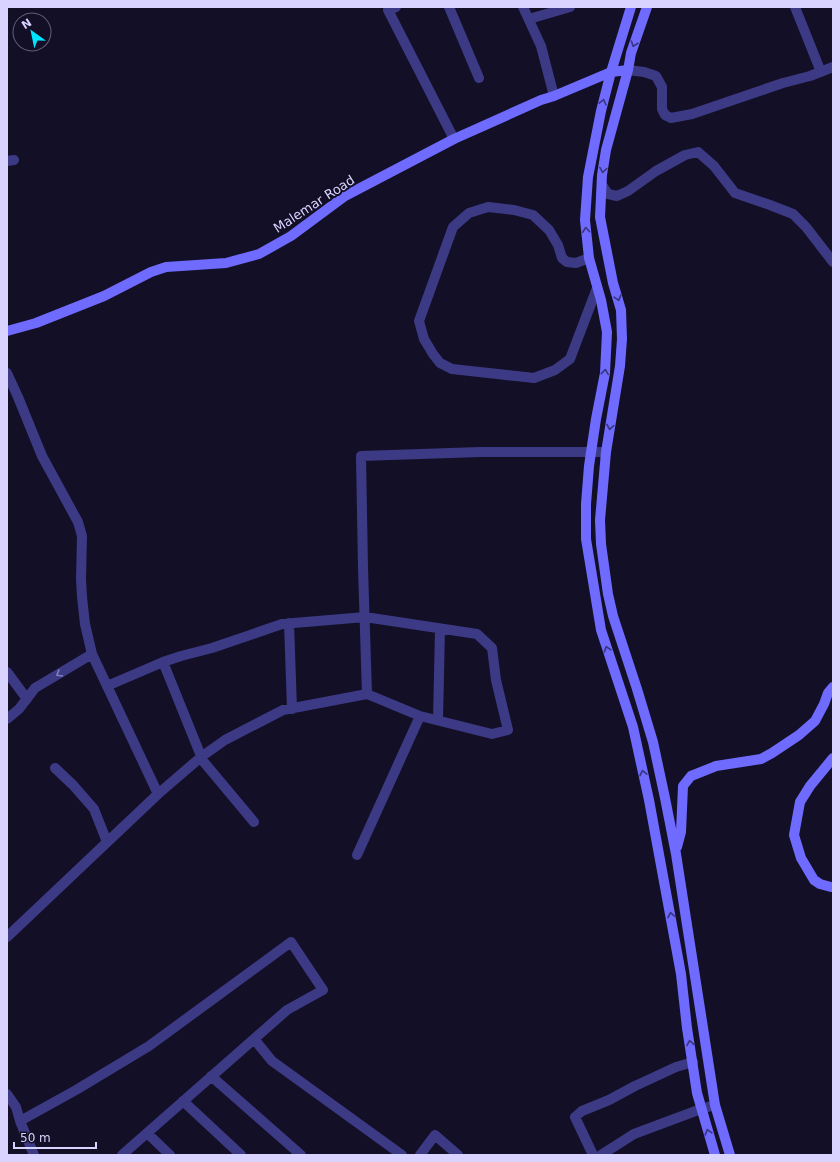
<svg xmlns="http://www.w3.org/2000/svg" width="840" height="1162" font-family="'DejaVu Sans',sans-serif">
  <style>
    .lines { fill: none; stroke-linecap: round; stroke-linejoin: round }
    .street { stroke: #3d3a85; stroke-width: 10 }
    .secondary { stroke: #6f6bff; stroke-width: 10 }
    .oneway { stroke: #38347d }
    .oneway2 { stroke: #837fbc }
    .labels { text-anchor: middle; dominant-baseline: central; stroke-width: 4; stroke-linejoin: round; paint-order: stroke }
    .street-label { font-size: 13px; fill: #d9d4ff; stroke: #130f26 }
  </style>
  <rect width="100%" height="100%" fill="#130f26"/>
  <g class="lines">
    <path class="street" d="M 396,7 L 388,10 L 454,139
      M 449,7 L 479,78
      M 523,7 L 541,46 L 554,96
      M 795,7 L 821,72
      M 529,19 L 570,7
      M 628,70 L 644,72 L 656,76 L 662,87 L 662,109 L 665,115 L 671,118 L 692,114 L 783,83 L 810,76 L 833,67
      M 7,161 L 14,160
      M 602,185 L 608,194 L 617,196 L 628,191 L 656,171 L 685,155 L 698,152 L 714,166 L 735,193 L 770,205 L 793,214 L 806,227 L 833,262
      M 589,258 L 576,263 L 567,262 L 562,258 L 558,245 L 549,230 L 533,215 L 514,210 L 488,207 L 469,213 L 453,227 L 419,321 L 424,339 L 433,354 L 440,363 L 452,369 L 534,378 L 555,370 L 570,359 L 597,288
      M 7,373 L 18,397 L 42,456 L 78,522 L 82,536 L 81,579 L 82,597 L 85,624 L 92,654 L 158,794
      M 289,623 L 292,709
      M 7,672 L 27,699
      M 107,686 L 163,662
      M 7,719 L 19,709 L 35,688 L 92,654
      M 438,720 L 440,629
      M 55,768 L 73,785 L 94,809 L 107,842
      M 254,822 L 203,761 L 163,662 L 181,656 L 212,648 L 282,624 L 365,617 L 477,634 L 492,648 L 496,680 L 508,730 L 492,734 L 420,716
      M 357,855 L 420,716 L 367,694 L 363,568 L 361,456 L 480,452 L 606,452
      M 7,937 L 158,794 L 201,757 L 225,740 L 283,710 L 367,694
      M 254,1039 L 272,1061 L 402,1155
      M 211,1076 L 301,1155
      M 7,1094 L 16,1107 L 20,1121
      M 183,1101 L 241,1155
      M 147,1133 L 170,1155
      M 34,1155 L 20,1121 L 76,1090 L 149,1046 L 291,942 L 323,990 L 287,1010 L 122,1155
      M 420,1155 L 435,1135 L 458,1155
      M 593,1155 L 575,1117 L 582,1111 L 609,1100 L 635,1086 L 676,1067 L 693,1062
      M 601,1155 L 634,1134 L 701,1109 L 715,1105"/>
    <path class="secondary" d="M 631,7 L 611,72 L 601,111 L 588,177 L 585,220 L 589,258 L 601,300 L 607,332 L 605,373 L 596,419 L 589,466 L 586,504 L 586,539 L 601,630 L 633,727 L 649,800 L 681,974 L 687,1028 L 697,1093 L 715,1155
      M 647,7 L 631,53 L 628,70 L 606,150 L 602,175 L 600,217 L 613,283 L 621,310 L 622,339 L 620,366 L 606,452 L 600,520 L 601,544 L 608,594 L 613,616 L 637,689 L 653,742 L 665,798 L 676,854 L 715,1105 L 730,1155
      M 7,331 L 36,323 L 104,296 L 151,272 L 166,267 L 226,263 L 259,254 L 291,236 L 345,196 L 454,139 L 541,100 L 554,96 L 611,72 L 628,70
      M 833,758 L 810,786 L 800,802 L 794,835 L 801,858 L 814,880 L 820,884 L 831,887 L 833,887
      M 677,847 L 681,832 L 683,786 L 691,776 L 716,766 L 761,759 L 772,753 L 799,735 L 815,721 L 824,704 L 828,693 L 833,687"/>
  </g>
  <defs><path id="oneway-chevron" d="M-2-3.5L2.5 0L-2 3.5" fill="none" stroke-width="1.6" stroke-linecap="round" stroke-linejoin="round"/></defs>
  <g class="oneway">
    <use href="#oneway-chevron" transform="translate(634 44) rotate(109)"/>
    <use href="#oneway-chevron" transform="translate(603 102) rotate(-76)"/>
    <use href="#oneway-chevron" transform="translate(603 170) rotate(99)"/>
    <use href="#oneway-chevron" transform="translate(586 230) rotate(-95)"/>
    <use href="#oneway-chevron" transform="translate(618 298) rotate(74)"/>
    <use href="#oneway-chevron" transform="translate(605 372) rotate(-84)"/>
    <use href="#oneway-chevron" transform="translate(610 427) rotate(100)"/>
    <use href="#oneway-chevron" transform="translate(607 649) rotate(-108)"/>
    <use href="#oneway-chevron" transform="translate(643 773) rotate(-102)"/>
    <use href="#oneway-chevron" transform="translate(671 915) rotate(-100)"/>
    <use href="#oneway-chevron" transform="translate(690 1043) rotate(-99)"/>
    <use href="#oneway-chevron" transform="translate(708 1132) rotate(-106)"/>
  </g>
  <use class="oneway2" href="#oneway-chevron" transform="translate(59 674) rotate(149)"/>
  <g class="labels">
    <g class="street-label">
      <text transform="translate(314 204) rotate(-33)">Malemar Road</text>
    </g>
  </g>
  <rect width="840" height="1162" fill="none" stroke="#d9d4ff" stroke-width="16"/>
  <g transform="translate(32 32) rotate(327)"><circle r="19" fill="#130f26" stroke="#625e7d"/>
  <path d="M0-3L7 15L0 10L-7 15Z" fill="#00e5ff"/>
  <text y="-6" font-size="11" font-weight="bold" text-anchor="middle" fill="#d9d4ff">N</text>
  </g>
  <path d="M14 1142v6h82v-6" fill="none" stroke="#d9d4ff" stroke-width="2"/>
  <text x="20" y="1142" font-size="12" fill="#d9d4ff" stroke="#130f26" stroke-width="3" paint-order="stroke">50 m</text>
</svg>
